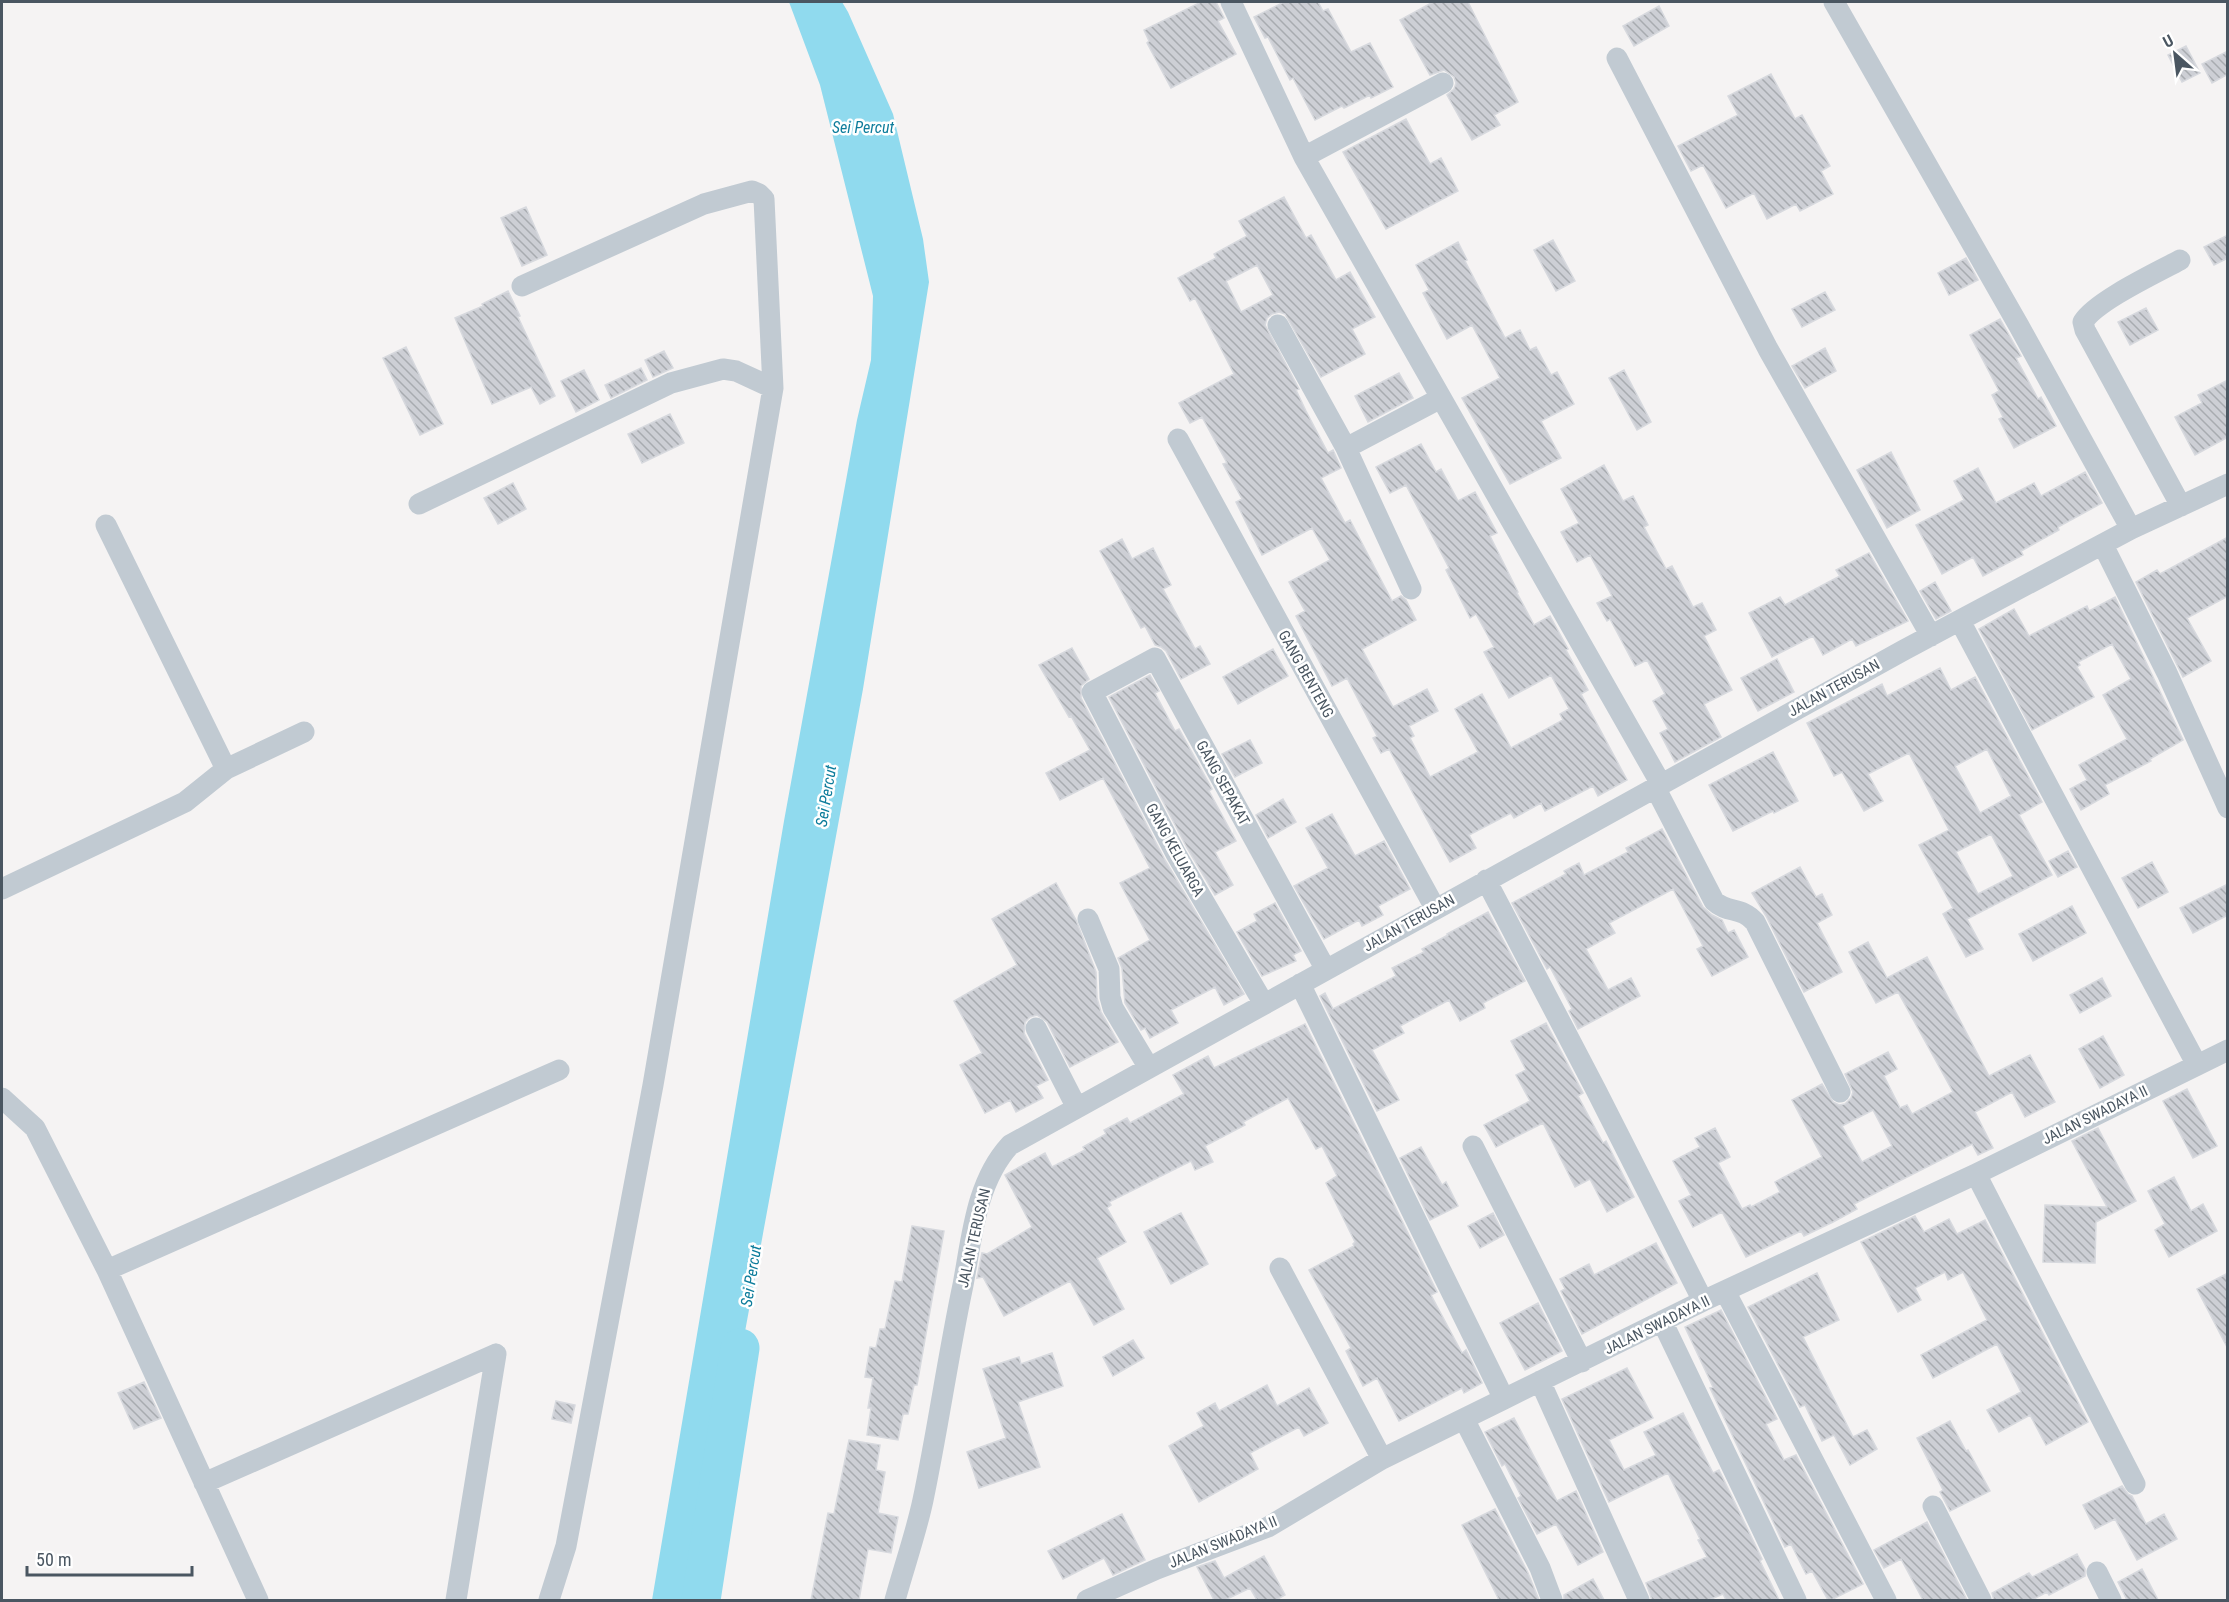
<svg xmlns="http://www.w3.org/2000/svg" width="2229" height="1602" font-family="'Roboto Condensed',sans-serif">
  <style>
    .water { fill: #90daee }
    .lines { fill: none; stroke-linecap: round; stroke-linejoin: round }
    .river { stroke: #90daee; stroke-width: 39 }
    .building { fill: url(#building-back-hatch); stroke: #d7d9de; stroke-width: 1.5; fill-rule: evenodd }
    .minor { stroke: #c1cad2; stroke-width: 21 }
    .labels { text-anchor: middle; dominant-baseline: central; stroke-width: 5; stroke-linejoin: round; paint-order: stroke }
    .street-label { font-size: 15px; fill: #4a5661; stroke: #fff }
    .water-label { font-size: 16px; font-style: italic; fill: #0c7c9b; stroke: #fff }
  </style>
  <defs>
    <pattern id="building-back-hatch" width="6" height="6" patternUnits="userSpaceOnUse" patternTransform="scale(1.5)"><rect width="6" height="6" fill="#cdcfd5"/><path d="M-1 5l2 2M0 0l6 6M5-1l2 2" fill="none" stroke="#a8abb0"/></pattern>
  </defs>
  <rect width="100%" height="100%" fill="#f5f3f3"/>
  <path class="water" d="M 789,2 L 842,2 L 848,12 L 893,114 L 923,239 L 929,282 L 863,689 L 733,1397 L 700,1600 L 652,1600 L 784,821 L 857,420 L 871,360 L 873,296 L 820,85 Z"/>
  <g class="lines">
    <path class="river" d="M 701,1600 L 740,1348"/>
  </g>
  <path class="building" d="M 1201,2 L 1216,2 L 1224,18 L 1218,21 L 1236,54 L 1171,88 L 1147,43 L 1149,41 L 1144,30 Z
    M 1284,2 L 1318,2 L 1323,11 L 1328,9 L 1351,52 L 1370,43 L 1393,87 L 1371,98 L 1370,95 L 1344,108 L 1342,106 L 1315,120 L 1293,78 L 1290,80 L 1268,37 L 1265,38 L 1254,17 Z
    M 1433,2 L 1468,2 L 1518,102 L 1494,115 L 1500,125 L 1472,140 L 1447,95 L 1454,89 L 1456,83 L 1454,77 L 1444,70 L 1430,75 L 1400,20 Z
    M 1659,6 L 1669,26 L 1634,46 L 1623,26 Z
    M 2186,46 L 2200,73 L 2182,82 L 2168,55 Z
    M 2228,51 L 2228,74 L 2212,83 L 2202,64 Z
    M 1771,74 L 1795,119 L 1802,115 L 1830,166 L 1821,171 L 1833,194 L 1800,211 L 1796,204 L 1767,219 L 1754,193 L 1726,208 L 1703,165 L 1691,171 L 1678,146 L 1738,115 L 1728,96 Z
    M 1406,119 L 1430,164 L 1441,158 L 1458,191 L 1386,229 L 1343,152 Z
    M 1284,197 L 1306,238 L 1311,235 L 1336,280 L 1350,272 L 1375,317 L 1352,329 L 1365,354 L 1321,377 L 1285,314 L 1279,312 L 1272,314 L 1267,318 L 1265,325 L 1299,389 L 1296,390 L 1306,411 L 1328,453 L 1333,450 L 1341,468 L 1321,478 L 1345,523 L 1350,520 L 1392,601 L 1401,596 L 1406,600 L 1416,620 L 1362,649 L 1393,707 L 1427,689 L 1438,711 L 1409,726 L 1414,736 L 1410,738 L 1430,777 L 1478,752 L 1455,709 L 1482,694 L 1511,748 L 1563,720 L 1560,714 L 1569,709 L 1551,675 L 1509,698 L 1484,652 L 1494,647 L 1476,614 L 1470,618 L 1446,570 L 1449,568 L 1406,485 L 1390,493 L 1376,467 L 1421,444 L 1436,472 L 1441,469 L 1458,501 L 1475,492 L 1497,533 L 1490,536 L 1518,592 L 1517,593 L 1534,625 L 1550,616 L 1568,649 L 1566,650 L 1588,690 L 1581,694 L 1627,780 L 1598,796 L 1593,786 L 1545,811 L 1541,803 L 1514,818 L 1511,813 L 1469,835 L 1476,848 L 1450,862 L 1389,749 L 1381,753 L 1373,738 L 1377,736 L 1347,678 L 1332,686 L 1296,616 L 1305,611 L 1289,582 L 1330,560 L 1312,528 L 1262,555 L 1236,502 L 1242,499 L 1223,464 L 1227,463 L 1202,417 L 1190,423 L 1179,403 L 1234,374 L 1195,298 L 1190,301 L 1178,278 L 1216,258 L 1214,254 L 1247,236 L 1239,221 ZM 1257,265 L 1273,295 L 1241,312 L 1226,281 Z
    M 526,207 L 547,255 L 522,266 L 501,218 Z
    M 2228,235 L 2228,258 L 2214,265 L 2204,247 Z
    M 1553,240 L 1575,281 L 1556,291 L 1534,250 Z
    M 1458,242 L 1467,260 L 1465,261 L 1505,338 L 1520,330 L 1530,350 L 1536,347 L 1551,375 L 1557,372 L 1574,404 L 1541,421 L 1561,458 L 1510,484 L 1462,398 L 1500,378 L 1472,325 L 1447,339 L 1423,293 L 1429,290 L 1416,265 Z
    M 1966,258 L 1978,280 L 1949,295 L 1938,273 Z
    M 508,291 L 520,316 L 518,317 L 555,396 L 540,404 L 531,387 L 492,404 L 455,318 L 483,306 L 482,304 Z
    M 1825,292 L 1835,310 L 1802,327 L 1792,309 Z
    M 2146,308 L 2158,330 L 2130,345 L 2118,322 Z
    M 2000,319 L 2021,356 L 2016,358 L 2038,399 L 2041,397 L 2056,426 L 2014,448 L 1999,419 L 2003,417 L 1992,395 L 1999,391 L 1970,335 Z
    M 406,347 L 443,424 L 420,435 L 383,358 Z
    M 1825,348 L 1836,371 L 1805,388 L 1792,366 Z
    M 664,351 L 673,368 L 653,377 L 645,360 Z
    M 641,368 L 647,380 L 611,398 L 605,385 Z
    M 584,370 L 599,400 L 576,412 L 561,381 Z
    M 1624,370 L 1651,422 L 1637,430 L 1609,378 Z
    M 1399,373 L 1413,398 L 1368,422 L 1355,396 Z
    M 2228,380 L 2228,437 L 2195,455 L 2175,417 L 2202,403 L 2198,395 Z
    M 670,414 L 684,443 L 642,463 L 628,434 Z
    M 1891,452 L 1920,510 L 1887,528 L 1857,470 Z
    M 1604,465 L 1623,501 L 1633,496 L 1648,525 L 1644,527 L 1666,569 L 1672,566 L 1693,607 L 1702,603 L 1716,630 L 1704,636 L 1732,690 L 1704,704 L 1721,737 L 1675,762 L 1660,733 L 1668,729 L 1653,701 L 1665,694 L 1647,660 L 1635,666 L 1610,619 L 1607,621 L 1597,603 L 1612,596 L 1590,555 L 1577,562 L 1561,532 L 1579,523 L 1561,489 Z
    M 1978,468 L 1996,503 L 2034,483 L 2041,496 L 2085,472 L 2102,503 L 2058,527 L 2059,530 L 2021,551 L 2023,555 L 1983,576 L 1973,557 L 1942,574 L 1916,525 L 1964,500 L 1954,481 Z
    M 513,483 L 526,509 L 498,524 L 484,498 Z
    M 2228,537 L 2228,596 L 2187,618 L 2211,661 L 2183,677 L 2136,582 L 2157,570 L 2160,574 Z
    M 1122,539 L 1132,559 L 1153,548 L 1171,585 L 1163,589 L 1195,649 L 1200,646 L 1210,664 L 1181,679 L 1166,651 L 1161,647 L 1155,645 L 1145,626 L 1141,628 L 1100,551 Z
    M 1869,553 L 1908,621 L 1856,646 L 1852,639 L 1823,655 L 1813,636 L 1772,657 L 1749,613 L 1780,597 L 1785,605 L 1840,576 L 1836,570 Z
    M 1935,582 L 1951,611 L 1936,619 L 1920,591 Z
    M 2115,597 L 2183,740 L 2150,759 L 2151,761 L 2105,785 L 2109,794 L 2081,810 L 2070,789 L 2087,780 L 2079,765 L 2127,739 L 2103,695 L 2131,679 L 2112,644 L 2078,662 L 2080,665 L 2077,667 L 2094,697 L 2032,730 L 1979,629 L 2014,609 L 2029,636 L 2087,606 L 2089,611 Z
    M 1072,648 L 1089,679 L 1081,686 L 1081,698 L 1165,860 L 1244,994 L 1224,1005 L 1215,987 L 1171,1010 L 1178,1023 L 1150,1038 L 1145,1028 L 1141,1030 L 1125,1003 L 1122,968 L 1118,958 L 1150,940 L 1120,883 L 1150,868 L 1103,778 L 1060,800 L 1046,773 L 1090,750 L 1071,716 L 1069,717 L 1039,665 Z
    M 1273,649 L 1288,676 L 1238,704 L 1223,677 Z
    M 1777,659 L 1794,692 L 1758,711 L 1741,678 Z
    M 1940,668 L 1951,690 L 1975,677 L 2042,802 L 2019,815 L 2052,875 L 1967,919 L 1983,949 L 1966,957 L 1943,914 L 1953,908 L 1919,845 L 1949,830 L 1909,753 L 1868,774 L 1883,801 L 1864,811 L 1842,772 L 1834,776 L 1807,723 L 1882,684 L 1887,696 ZM 1987,749 L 2011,796 L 1980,813 L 1955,766 ZM 1991,834 L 2013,876 L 1978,894 L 1956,852 Z
    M 1150,675 L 1159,691 L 1155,693 L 1175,731 L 1179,729 L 1212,789 L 1209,791 L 1236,841 L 1215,852 L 1233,885 L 1215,895 L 1187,848 L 1109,697 Z
    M 1250,740 L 1262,763 L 1235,777 L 1222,754 Z
    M 1773,752 L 1798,801 L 1774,813 L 1773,811 L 1733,831 L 1709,785 Z
    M 1283,799 L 1296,822 L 1268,838 L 1256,815 Z
    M 1332,814 L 1355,856 L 1384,841 L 1410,889 L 1378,906 L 1383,915 L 1362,926 L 1359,920 L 1324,939 L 1294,886 L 1328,868 L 1306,828 Z
    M 1662,829 L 1703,907 L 1712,915 L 1722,920 L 1728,933 L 1734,930 L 1748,957 L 1712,976 L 1697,949 L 1703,946 L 1673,889 L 1609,923 L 1615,933 L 1586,949 L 1608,990 L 1631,978 L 1640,996 L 1578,1029 L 1569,1011 L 1572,1009 L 1550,967 L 1547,969 L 1512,903 L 1566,874 L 1564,871 L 1579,863 L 1584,875 L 1628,852 L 1626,848 Z
    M 2068,851 L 2077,867 L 2058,877 L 2049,861 Z
    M 2152,862 L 2168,892 L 2138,908 L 2122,878 Z
    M 1800,867 L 1816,897 L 1822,894 L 1832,915 L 1817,923 L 1842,972 L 1804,992 L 1766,916 L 1752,893 Z
    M 1056,883 L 1076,920 L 1096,972 L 1097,998 L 1101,1012 L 1118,1042 L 1070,1067 L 1047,1022 L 1037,1015 L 1030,1017 L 1025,1022 L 1024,1033 L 1048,1080 L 1036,1086 L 1043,1098 L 1016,1112 L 1010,1100 L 985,1113 L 960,1065 L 982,1053 L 954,1001 L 1017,965 L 992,919 Z
    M 2228,884 L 2228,915 L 2193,933 L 2180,908 Z
    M 1275,903 L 1301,951 L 1293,955 L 1296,961 L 1262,976 L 1237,932 L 1257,921 L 1254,914 Z
    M 2072,906 L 2086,933 L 2033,961 L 2019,934 Z
    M 1488,912 L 1525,981 L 1483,1003 L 1485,1008 L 1460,1021 L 1449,1000 L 1400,1026 L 1404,1033 L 1372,1050 L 1399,1100 L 1377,1111 L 1320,996 L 1325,993 L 1333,1009 L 1396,976 L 1392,968 L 1424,952 L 1422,949 L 1448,935 L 1447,934 Z
    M 1868,942 L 1887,978 L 1927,957 L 1989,1076 L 2030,1055 L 2055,1102 L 2025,1117 L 2012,1092 L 1975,1112 L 1993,1148 L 1978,1155 L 1972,1144 L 1854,1204 L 1857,1209 L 1833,1222 L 1804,1236 L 1801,1231 L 1746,1257 L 1722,1212 L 1693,1227 L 1679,1201 L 1691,1195 L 1673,1161 L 1700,1147 L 1695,1138 L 1715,1128 L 1730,1157 L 1718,1163 L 1742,1209 L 1750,1205 L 1751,1207 L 1780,1192 L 1775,1182 L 1822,1157 L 1792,1100 L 1822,1084 L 1833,1102 L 1839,1105 L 1845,1104 L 1851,1098 L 1853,1092 L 1845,1074 L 1888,1052 L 1897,1069 L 1884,1076 L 1900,1108 L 1907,1105 L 1912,1114 L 1953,1092 L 1898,992 L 1876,1003 L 1849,952 ZM 1873,1110 L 1892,1146 L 1862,1162 L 1842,1126 Z
    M 2102,978 L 2111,996 L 2080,1013 L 2070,995 Z
    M 1546,1023 L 1583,1093 L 1578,1096 L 1603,1143 L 1606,1141 L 1634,1197 L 1607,1212 L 1590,1179 L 1575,1187 L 1543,1123 L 1496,1147 L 1484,1125 L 1530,1101 L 1516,1075 L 1526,1070 L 1511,1041 Z
    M 1305,1024 L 1437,1292 L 1431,1295 L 1462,1353 L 1466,1350 L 1482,1383 L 1464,1393 L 1462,1388 L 1399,1421 L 1377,1378 L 1363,1386 L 1346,1351 L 1351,1348 L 1309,1270 L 1354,1246 L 1353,1244 L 1355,1242 L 1326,1183 L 1337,1176 L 1322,1146 L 1316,1149 L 1288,1098 L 1243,1122 L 1245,1125 L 1205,1146 L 1213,1162 L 1195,1170 L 1191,1161 L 1109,1202 L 1111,1205 L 1107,1208 L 1126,1242 L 1097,1258 L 1124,1309 L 1094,1325 L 1070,1281 L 1004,1316 L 983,1277 L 977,1278 L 982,1253 L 987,1254 L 1032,1227 L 1005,1175 L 1045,1153 L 1052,1167 L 1085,1150 L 1083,1147 L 1106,1134 L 1104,1130 L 1127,1118 L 1130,1123 L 1184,1094 L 1173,1075 L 1208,1056 L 1214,1068 Z
    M 2103,1036 L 2124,1075 L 2100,1088 L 2079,1049 Z
    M 2187,1089 L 2217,1146 L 2193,1158 L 2163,1101 Z
    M 2098,1128 L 2136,1201 L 2096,1222 L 2095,1263 L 2043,1262 L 2045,1205 L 2107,1207 L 2072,1141 Z
    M 1421,1147 L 1442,1185 L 1446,1182 L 1458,1206 L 1430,1220 L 1400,1158 Z
    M 2174,1177 L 2191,1211 L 2203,1204 L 2217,1231 L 2169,1257 L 2155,1230 L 2165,1224 L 2148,1191 Z
    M 1181,1213 L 1208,1264 L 1171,1284 L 1144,1232 Z
    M 1493,1213 L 1504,1235 L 1480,1248 L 1468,1226 Z
    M 1915,1216 L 1924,1232 L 1949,1219 L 1957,1234 L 1985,1220 L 2088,1422 L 2046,1445 L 2030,1415 L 1999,1432 L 1987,1410 L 2021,1392 L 1997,1344 L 1933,1378 L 1921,1355 L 1987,1320 L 1963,1272 L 1948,1280 L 1945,1272 L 1915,1288 L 1921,1300 L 1898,1312 L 1861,1242 Z
    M 912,1226 L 944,1231 L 917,1385 L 914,1385 L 908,1414 L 903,1414 L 898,1440 L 867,1435 L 871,1408 L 868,1408 L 873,1378 L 865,1377 L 870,1347 L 876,1348 L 880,1329 L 885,1329 L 895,1281 L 902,1282 Z
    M 1656,1243 L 1677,1283 L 1582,1334 L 1561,1291 L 1565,1289 L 1560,1279 L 1589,1264 L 1594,1275 Z
    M 1817,1273 L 1839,1320 L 1803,1337 L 1853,1437 L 1867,1430 L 1877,1449 L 1850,1465 L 1834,1435 L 1822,1441 L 1805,1405 L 1800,1407 L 1748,1307 Z
    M 2228,1273 L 2228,1349 L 2197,1289 Z
    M 1538,1303 L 1562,1351 L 1525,1370 L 1500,1323 Z
    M 1721,1310 L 1777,1419 L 1766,1424 L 1784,1460 L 1796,1455 L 1863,1584 L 1831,1600 L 1828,1600 L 1812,1571 L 1806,1574 L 1791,1544 L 1785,1547 L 1710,1388 L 1713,1387 L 1685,1327 Z
    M 1133,1340 L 1144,1358 L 1113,1376 L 1103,1357 Z
    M 1052,1353 L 1063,1386 L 1018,1402 L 1040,1467 L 979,1488 L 967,1452 L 1006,1438 L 983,1369 L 1019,1357 L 1021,1364 Z
    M 1627,1368 L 1653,1418 L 1609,1440 L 1624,1470 L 1656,1455 L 1644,1432 L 1683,1413 L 1713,1473 L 1719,1470 L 1762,1559 L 1760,1561 L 1779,1600 L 1726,1600 L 1723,1594 L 1709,1600 L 1652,1600 L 1646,1583 L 1707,1557 L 1698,1540 L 1700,1539 L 1668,1473 L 1609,1502 L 1562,1399 Z
    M 144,1382 L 161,1418 L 134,1429 L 118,1393 Z
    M 1267,1385 L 1277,1406 L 1309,1388 L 1328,1423 L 1304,1436 L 1299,1427 L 1250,1453 L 1258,1469 L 1199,1502 L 1169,1446 L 1204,1426 L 1197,1413 L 1215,1403 L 1219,1411 Z
    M 556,1401 L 575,1405 L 571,1423 L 552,1419 Z
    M 1514,1418 L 1557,1501 L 1576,1491 L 1603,1552 L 1578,1565 L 1556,1524 L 1537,1534 L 1518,1498 L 1521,1496 L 1505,1464 L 1502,1466 L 1485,1432 Z
    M 1950,1421 L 1966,1451 L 1968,1450 L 1990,1491 L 1950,1511 L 1940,1492 L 1943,1490 L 1917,1438 Z
    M 849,1440 L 880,1445 L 876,1470 L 885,1472 L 878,1513 L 898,1517 L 891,1553 L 868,1549 L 859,1600 L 811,1600 L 828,1513 L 834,1514 Z
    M 2122,1486 L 2128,1494 L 2132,1496 L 2146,1524 L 2164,1514 L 2177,1539 L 2137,1560 L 2115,1519 L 2095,1529 L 2083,1505 Z
    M 1495,1509 L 1528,1573 L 1539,1600 L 1499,1600 L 1462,1525 Z
    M 1122,1514 L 1145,1560 L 1113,1575 L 1104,1558 L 1063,1579 L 1048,1551 Z
    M 1927,1522 L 1967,1600 L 1923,1600 L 1901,1559 L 1884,1568 L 1874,1550 Z
    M 2077,1554 L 2085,1569 L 2085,1576 L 2049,1595 L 2047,1592 L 2032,1600 L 1994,1600 L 1992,1593 L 2029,1573 L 2032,1577 Z
    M 1264,1556 L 1285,1595 L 1276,1600 L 1257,1600 L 1250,1588 L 1225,1600 L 1214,1600 L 1197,1567 L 1215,1561 L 1224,1578 Z
    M 2142,1569 L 2158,1600 L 2127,1600 L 2118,1582 Z
    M 1593,1579 L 1604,1600 L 1564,1600 L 1564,1595 Z"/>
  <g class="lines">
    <path class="minor" d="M 1231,2 L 1304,157 L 1661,784
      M 1834,2 L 2019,326 L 2131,529
      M 1617,58 L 1768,349 L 1931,636
      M 1304,157 L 1443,83
      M 2180,260 C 2156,273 2096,301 2083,322 L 2085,330 L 2181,506
      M 522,286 L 704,204 L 752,191 L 759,194 L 764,199 L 773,388
      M 1278,325 L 1346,448 L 1441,398
      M 1178,439 L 1435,908
      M 1346,448 L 1411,589
      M 419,504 L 671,383 L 723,369 L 736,371 L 773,388 L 653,1085 L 566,1546 L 549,1600
      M 106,525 L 226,769
      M 2103,545 L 2167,673 L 2228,808
      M 1960,621 L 2197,1065
      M 1655,787 L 1714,901 C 1728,914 1741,906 1755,922 L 1840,1092
      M 1486,880 L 1596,1090 L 1703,1301
      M 2,889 L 185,802 L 226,769 L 304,732
      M 1088,919 L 1109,969 L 1110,997 L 1113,1008 L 1149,1068
      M 1300,984 L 1504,1399
      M 1264,1004 L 1176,854 L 1092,692 L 1155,658 L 1326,970
      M 1036,1028 L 1077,1108
      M 2,1098 L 35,1128 L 107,1270 L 258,1600
      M 1473,1146 L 1582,1362
      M 1976,1174 L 2135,1484
      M 1280,1268 L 1382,1459
      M 107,1270 L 559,1070
      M 1725,1291 L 1886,1600
      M 1662,1321 L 1796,1600
      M 1540,1381 L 1639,1600
      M 1464,1419 L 1540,1568 L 1552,1600
      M 204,1483 L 496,1354
      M 1933,1506 L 1981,1600
      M 2097,1572 L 2111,1600
      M 456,1600 L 496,1354
      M 895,1600 C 904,1567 916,1533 923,1500 C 938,1428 948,1356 963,1285 C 972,1237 976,1182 1010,1145 L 1904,650 L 2131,529 L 2228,484
      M 1087,1600 L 1157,1569 L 1268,1527 L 1382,1459 L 1504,1399 L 1703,1301 L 1976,1174 L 2228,1050"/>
  </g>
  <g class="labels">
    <g class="street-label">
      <text transform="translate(1306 674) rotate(61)">GANG BENTENG</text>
      <text transform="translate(1834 688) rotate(-29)">JALAN TERUSAN</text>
      <text transform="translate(1223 783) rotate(61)">GANG SEPAKAT</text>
      <text transform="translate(1175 850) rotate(61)">GANG KELUARGA</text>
      <text transform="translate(1409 923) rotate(-29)">JALAN TERUSAN</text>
      <text transform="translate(2095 1115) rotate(-26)">JALAN SWADAYA II</text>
      <text transform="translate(974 1238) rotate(-77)">JALAN TERUSAN</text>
      <text transform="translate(1657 1325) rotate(-26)">JALAN SWADAYA II</text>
      <text transform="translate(1223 1542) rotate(-22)">JALAN SWADAYA II</text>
    </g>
    <g class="water-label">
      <text x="863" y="127">Sei Percut</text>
      <text transform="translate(826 796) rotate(-81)">Sei Percut</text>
      <text transform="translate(751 1276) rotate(-81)">Sei Percut</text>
    </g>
  </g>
  <rect width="2229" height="1602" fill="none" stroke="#4a5661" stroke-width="6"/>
  <g transform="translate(2175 54) rotate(332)" stroke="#ffffff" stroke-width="4.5" paint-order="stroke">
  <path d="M0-4.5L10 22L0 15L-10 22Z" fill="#4a5661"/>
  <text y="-9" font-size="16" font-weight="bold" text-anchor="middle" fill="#4a5661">U</text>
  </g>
  <path d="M27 1566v9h165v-9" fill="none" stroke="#4a5661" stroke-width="3"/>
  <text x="36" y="1566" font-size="18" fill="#4a5661" stroke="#ffffff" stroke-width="4.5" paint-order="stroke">50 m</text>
</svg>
